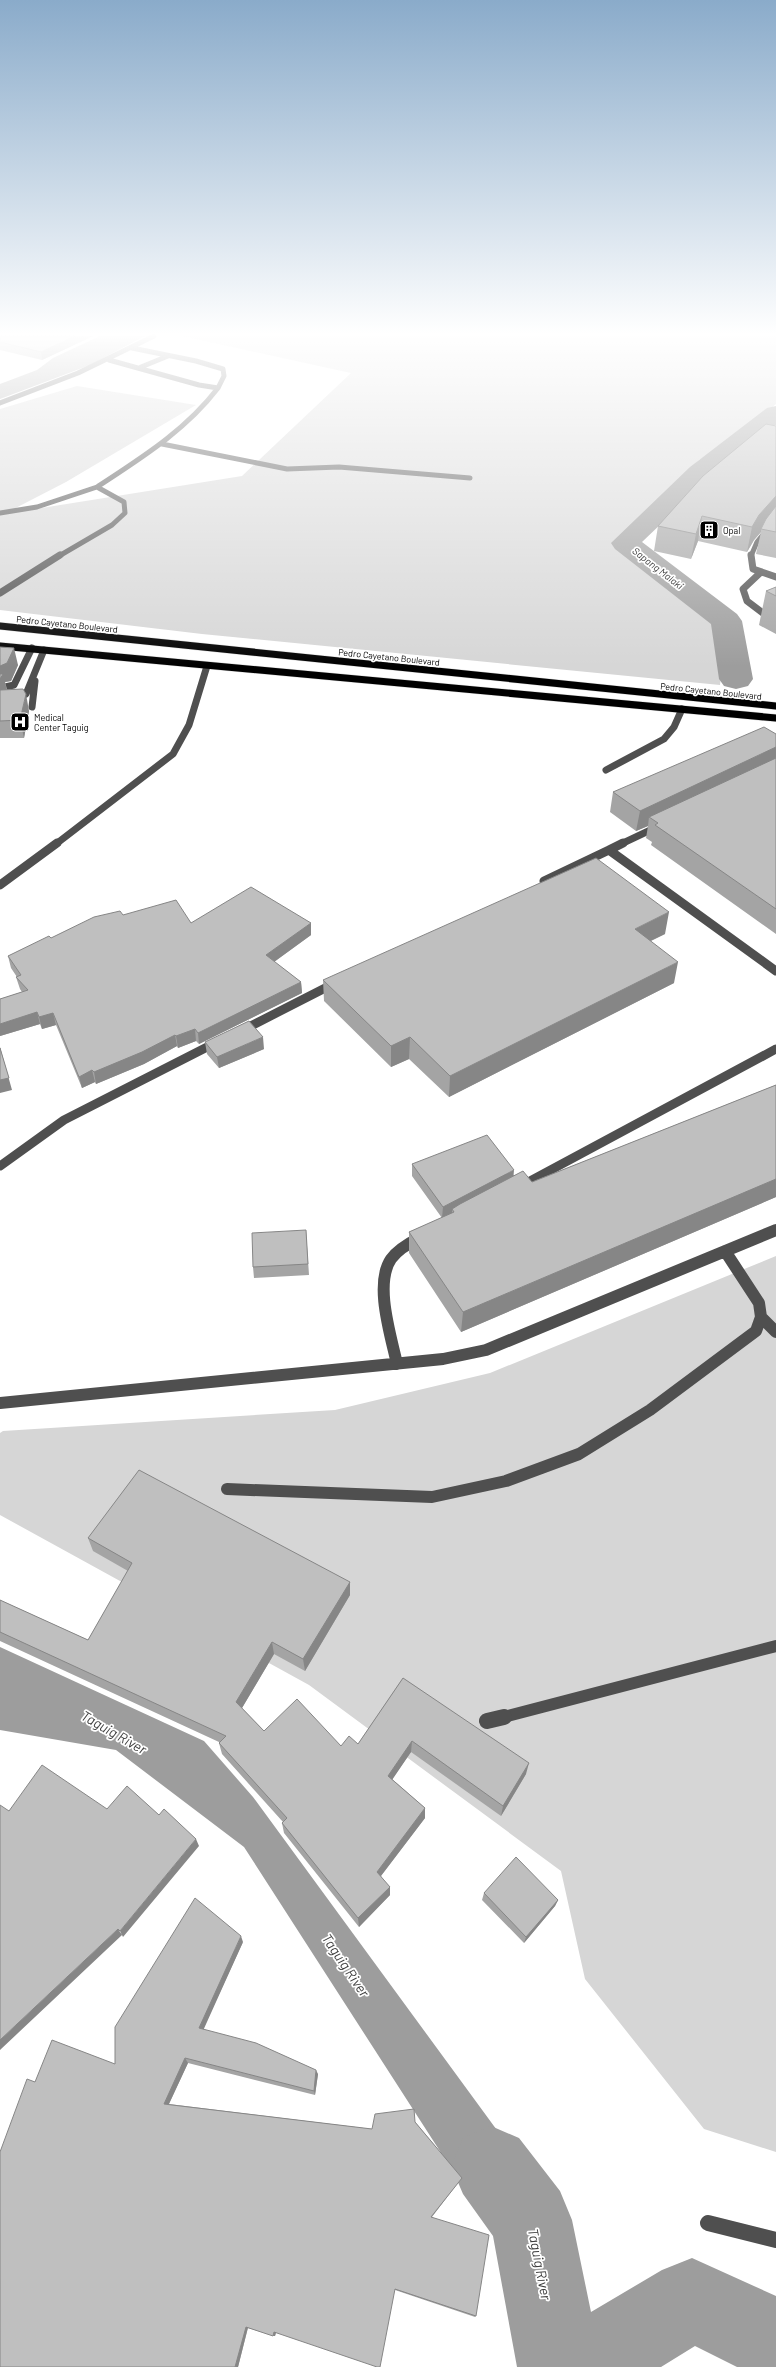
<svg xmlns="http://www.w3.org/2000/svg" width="776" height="2367" font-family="Barlow,sans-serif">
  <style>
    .green { fill: #d6d6d6 }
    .water { fill: #9d9d9d }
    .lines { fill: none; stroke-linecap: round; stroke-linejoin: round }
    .river { fill: #9d9d9d; fill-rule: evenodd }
    .major-casing { stroke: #dbdbdb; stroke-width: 8 }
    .minor-far4 { stroke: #4f4f4f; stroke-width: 5 }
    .minor-far3 { stroke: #4f4f4f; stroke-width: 7 }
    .minor-far2 { stroke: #4f4f4f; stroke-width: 9 }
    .minor-far1 { stroke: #4f4f4f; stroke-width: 12 }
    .minor { stroke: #4f4f4f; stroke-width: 16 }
    .major { stroke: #000; stroke-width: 7 }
    .wall { fill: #a4a4a4 }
    .shaded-wall { fill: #868686 }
    .building { fill: #bfbfbf; stroke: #868686 }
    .labels { text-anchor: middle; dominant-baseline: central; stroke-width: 3.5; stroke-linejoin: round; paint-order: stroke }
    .far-poi-label { font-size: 9px; fill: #000; stroke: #fff; text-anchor: start }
    .far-street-label { font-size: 9px; fill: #000; stroke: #fff }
    .far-water-label { font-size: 10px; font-style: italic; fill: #3e3e3e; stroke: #fff }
    .near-water-label { font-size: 14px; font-style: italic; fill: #3e3e3e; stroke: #fff }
  </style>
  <rect width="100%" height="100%" fill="#fff"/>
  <path class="green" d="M 182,336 L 776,336 L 776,404 L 742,433 L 699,460 L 615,543 L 718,628 L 724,651 L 720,685 L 202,634 L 0,610 L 0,409 L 77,386 L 196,405 L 66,482 L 4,514 L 242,476 L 351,373 Z
    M 776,1256 L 776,2152 L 704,2129 L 585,1979 L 561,1871 L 309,1685 L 0,1515 L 0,1433 L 3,1431 L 335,1410 L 490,1373 Z"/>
  <path class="water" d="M 100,336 L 145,336 L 90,365 L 0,399 L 0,384 L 37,370 L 53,358 Z
    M 0,1647 L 204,1741 L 253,1797 L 543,2193 L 531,2220 L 494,2235 L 244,1847 L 116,1750 L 0,1730 Z"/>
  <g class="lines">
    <path class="river" d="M 776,406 L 776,425 L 708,479 L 642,542 L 737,614 L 742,621 L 753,679 L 748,686 L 736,689 L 724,686 L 719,679 L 711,624 L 615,549 L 611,543 L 690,467 L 767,408 Z
      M 491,2126 L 519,2138 L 560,2191 L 572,2220 L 591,2312 L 662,2270 L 692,2258 L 776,2296 L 776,2367 L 737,2367 L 695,2346 L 661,2367 L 517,2367 L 493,2236 L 463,2194 L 451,2166 L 463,2138 Z"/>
    <defs>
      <path id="major" d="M 0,626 L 776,706
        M 0,646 L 776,718"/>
    </defs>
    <use href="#major" class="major-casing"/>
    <path class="minor-far4" d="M 132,348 L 196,361 L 223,369 L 224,376 L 218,388
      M 141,367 L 168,356
      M 0,403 L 78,373 L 154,336
      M 162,444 L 287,469 L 339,467 L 470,478
      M 0,513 L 37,507 L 97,487
      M 59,556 L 112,525 L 125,513 L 124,502 L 97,487 C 141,458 185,431 218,388 L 199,385 L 109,360
      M 751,556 L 757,542 L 776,518"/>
    <path class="minor-far3" d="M 751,555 L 753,569 L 776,577
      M 760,573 L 743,589 L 747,601 L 768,617
      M 0,593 L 60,555
      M 0,688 L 14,685 L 32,648
      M 0,701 L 11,701 L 26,694 L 44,650
      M 32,707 L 35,681
      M 606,770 L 664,739 L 674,727 L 682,709
      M 56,844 L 173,754 L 189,725 L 207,666
      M 621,844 L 659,826"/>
    <path class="minor-far2" d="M 623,843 L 609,850 L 776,971
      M 544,881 L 609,850
      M 0,885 L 57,843
      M 241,1031 L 335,983
      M 0,1166 L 64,1120 L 217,1042
      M 519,1187 L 776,1049"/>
    <path class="minor-far1" d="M 761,1317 L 776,1332
      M 397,1364 C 391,1336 374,1284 391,1259 C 398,1249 411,1242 421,1237
      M 0,1403 L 443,1359 L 486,1350 L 776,1230
      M 227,1489 L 432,1497 L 506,1481 L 579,1454 L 650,1410 L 756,1331 L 761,1317 L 759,1303 L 725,1251
      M 500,1718 L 776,1646"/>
    <path class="minor" d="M 487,1721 L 504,1717
      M 708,2223 L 776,2240"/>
    <use href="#major" class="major"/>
  </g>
  <path class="wall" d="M 0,336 L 93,336 L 42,360 L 0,350 Z
    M 776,426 L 776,558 L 756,554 L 761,532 L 754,540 L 747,552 L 698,541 L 691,559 L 654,551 L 658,526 Z
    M 776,587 L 776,634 L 759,625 L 766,591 Z
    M 0,647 L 18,665 L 11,681 L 5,682 L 7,689 L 29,711 L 24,738 L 0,738 Z
    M 776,734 L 776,934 L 651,845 L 652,842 L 646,838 L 648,826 L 636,831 L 610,812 L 613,792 Z
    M 123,915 L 191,923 L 311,923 L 311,935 L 274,962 L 301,982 L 302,993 L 199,1044 L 196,1041 L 178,1048 L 177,1046 L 144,1064 L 96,1084 L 95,1082 L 82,1088 L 56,1025 L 42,1029 L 40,1024 L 0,1036 L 0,999 L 22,992 L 20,989 L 16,977 L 17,977 L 11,968 L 8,956 L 51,938 Z
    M 665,934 L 651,941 L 674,983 L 449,1097 L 409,1059 L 391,1067 L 324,1001 L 323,980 Z
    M 205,1042 L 264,1049 L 219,1068 L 207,1054 Z
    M 776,1085 L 776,1197 L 461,1332 L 409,1253 L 409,1232 L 442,1218 L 412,1176 L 412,1164 L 514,1175 L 532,1182 Z
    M 306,1230 L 309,1275 L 254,1278 L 253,1267 Z
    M 88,1538 L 350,1582 L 350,1595 L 305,1671 L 274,1654 L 242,1708 L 264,1731 L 341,1746 L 358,1744 L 403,1678 L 526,1774 L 501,1816 L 411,1752 L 392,1779 L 425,1808 L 425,1818 L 381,1876 L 390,1895 L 359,1927 L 284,1833 L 282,1823 L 283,1822 L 222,1754 L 219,1743 L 219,1742 L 0,1641 L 0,1600 L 88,1640 L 128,1571 L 93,1551 Z
    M 484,1893 L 558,1900 L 555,1906 L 524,1943 L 482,1900 Z
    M 243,1942 L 203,2029 L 318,2074 L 315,2095 L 188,2063 L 169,2104 L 372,2129 L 415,2122 L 462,2178 L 460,2180 L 432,2217 L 476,2316 L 475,2317 L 395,2290 L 276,2333 L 275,2336 L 248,2328 L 238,2367 L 0,2367 L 35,2082 L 115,2064 Z"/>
  <path class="shaded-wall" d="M 75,336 L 93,336 L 42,360 L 41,352 Z
    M 776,496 L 776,514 L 761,529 L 761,532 L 754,540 L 747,552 L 752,527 L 759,515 Z
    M 702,516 L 698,541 L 691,559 L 696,534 Z
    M 14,648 L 18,665 L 11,681 L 5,682 L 7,692 L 0,697 L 0,666 Z
    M 26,694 L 29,711 L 24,738 L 20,720 Z
    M 776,747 L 776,757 L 774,765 L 649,817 L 648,826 L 636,831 L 640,811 Z
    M 669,912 L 665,934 L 631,950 L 635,929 Z
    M 311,923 L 311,935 L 267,967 L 266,955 Z
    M 678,962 L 674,983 L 449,1097 L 450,1076 Z
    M 301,982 L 302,993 L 199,1044 L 198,1033 Z
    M 37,1012 L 40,1024 L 0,1036 L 0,1024 Z
    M 53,1013 L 56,1025 L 42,1029 L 39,1017 Z
    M 195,1029 L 196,1041 L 178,1048 L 176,1036 Z
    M 175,1035 L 177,1046 L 144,1064 L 96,1084 L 94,1072 Z
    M 263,1037 L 264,1049 L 219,1068 L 217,1057 Z
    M 410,1037 L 409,1059 L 391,1067 L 391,1046 Z
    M 0,1047 L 12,1090 L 0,1093 Z
    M 92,1070 L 95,1082 L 82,1088 L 79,1077 Z
    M 514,1170 L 513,1182 L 452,1209 L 452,1213 L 442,1218 L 443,1207 Z
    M 776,1179 L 776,1197 L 461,1332 L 463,1312 Z
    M 350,1582 L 350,1595 L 305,1671 L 303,1659 Z
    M 272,1642 L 274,1654 L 239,1713 L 236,1702 Z
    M 412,1741 L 411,1752 L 388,1786 L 388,1776 Z
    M 529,1763 L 526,1774 L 501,1816 L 503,1806 Z
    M 425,1808 L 425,1818 L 377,1881 L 377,1872 Z
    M 196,1839 L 199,1846 L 123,1937 L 120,1931 Z
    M 390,1887 L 390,1895 L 359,1927 L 358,1918 Z
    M 558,1900 L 555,1906 L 524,1943 L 526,1937 Z
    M 118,1929 L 122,1935 L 0,2050 L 0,2040 Z
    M 241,1936 L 243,1942 L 202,2033 L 199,2028 Z
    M 185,2058 L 188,2063 L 167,2108 L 164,2104 Z
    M 316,2070 L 318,2074 L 315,2095 L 314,2091 Z
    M 246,2327 L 248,2327 L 238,2367 L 235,2367 Z
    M 274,2332 L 276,2332 L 275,2336 L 273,2336 Z"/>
  <path class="building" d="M 0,336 L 75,336 L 41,352 L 0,342 Z
    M 766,424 L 776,426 L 776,496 L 759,515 L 752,527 L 702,516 L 696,534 L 658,526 L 703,476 Z
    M 776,506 L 776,532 L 761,529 L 766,519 Z
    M 776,587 L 776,596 L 766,591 Z
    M 0,647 L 14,648 L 7,663 L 0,666 Z
    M 0,674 L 3,674 L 0,679 Z
    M 23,689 L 26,694 L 20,720 L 0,721 L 0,690 Z
    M 764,727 L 776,734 L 776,747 L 640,811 L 613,792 Z
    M 776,758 L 776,909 L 655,825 L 658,823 L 649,817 Z
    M 596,858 L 669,912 L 635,929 L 678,962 L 450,1076 L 410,1037 L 391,1046 L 323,980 Z
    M 251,887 L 311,923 L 266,955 L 301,982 L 198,1033 L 195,1029 L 176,1036 L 175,1035 L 142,1052 L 94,1072 L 92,1070 L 79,1077 L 53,1013 L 39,1017 L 37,1012 L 0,1024 L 0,999 L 28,990 L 16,977 L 21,975 L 8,956 L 49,936 L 51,938 L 94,917 L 120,911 L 123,915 L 176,900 L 191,923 Z
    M 249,1021 L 263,1037 L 217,1057 L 205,1042 Z
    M 0,1048 L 9,1078 L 0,1080 Z
    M 776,1085 L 776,1179 L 463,1312 L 409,1232 L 454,1212 L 452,1209 L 460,1204 L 523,1171 L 532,1182 Z
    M 487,1135 L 514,1170 L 443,1207 L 412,1164 Z
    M 306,1230 L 308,1264 L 253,1267 L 252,1233 Z
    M 139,1470 L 350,1582 L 303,1659 L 272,1642 L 236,1702 L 264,1731 L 297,1699 L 341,1746 L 349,1736 L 358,1744 L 403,1678 L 529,1763 L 503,1806 L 412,1741 L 388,1776 L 425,1808 L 377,1872 L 390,1887 L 358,1918 L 282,1823 L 287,1818 L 219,1743 L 226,1736 L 0,1632 L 0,1600 L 88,1640 L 132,1563 L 88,1538 Z
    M 42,1765 L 107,1809 L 127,1786 L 159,1815 L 164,1809 L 196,1839 L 120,1931 L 118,1929 L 0,2040 L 0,1805 L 9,1811 Z
    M 516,1857 L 558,1900 L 526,1937 L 484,1893 Z
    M 195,1898 L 241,1936 L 199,2028 L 256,2043 L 316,2070 L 314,2091 L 185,2058 L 164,2104 L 372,2129 L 375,2114 L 414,2109 L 415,2122 L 462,2178 L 431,2217 L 489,2235 L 476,2316 L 395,2289 L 380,2367 L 377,2367 L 274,2332 L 273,2336 L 246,2327 L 235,2367 L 0,2367 L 0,2152 L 27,2079 L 35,2082 L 52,2040 L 115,2064 L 115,2027 Z"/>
  <linearGradient id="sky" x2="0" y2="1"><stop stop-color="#8aabca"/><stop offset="0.5" stop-color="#fff"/><stop offset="1" stop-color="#fff" stop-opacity="0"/></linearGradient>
  <rect width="776" height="667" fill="url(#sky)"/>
  <defs>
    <symbol id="building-square" viewBox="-11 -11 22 22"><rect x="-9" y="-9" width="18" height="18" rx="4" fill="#000" stroke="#fff"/><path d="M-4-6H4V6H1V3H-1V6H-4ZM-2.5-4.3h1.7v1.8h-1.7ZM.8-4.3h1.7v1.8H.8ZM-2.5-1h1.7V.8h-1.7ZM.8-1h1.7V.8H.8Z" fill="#fff"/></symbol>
    <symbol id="hospital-square" viewBox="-11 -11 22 22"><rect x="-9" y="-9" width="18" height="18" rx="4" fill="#000" stroke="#fff"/><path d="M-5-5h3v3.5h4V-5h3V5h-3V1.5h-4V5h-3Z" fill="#fff"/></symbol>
  </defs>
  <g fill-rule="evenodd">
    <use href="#building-square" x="698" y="519" width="22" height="22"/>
    <use href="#hospital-square" x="9" y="711" width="22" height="22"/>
  </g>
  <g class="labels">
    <g class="far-poi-label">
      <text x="723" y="530">Opal</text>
      <text x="34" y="717">Medical<tspan x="34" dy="10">Center Taguig</tspan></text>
    </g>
    <g class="far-street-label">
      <text transform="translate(67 624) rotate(6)">Pedro Cayetano Boulevard</text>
      <text transform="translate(389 657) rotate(6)">Pedro Cayetano Boulevard</text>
      <text transform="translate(711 691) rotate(6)">Pedro Cayetano Boulevard</text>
    </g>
    <g class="far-water-label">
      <text transform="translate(658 568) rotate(38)">Sapang Malaki</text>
    </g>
    <g class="near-water-label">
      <text transform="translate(114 1732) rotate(30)">Taguig River</text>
      <text transform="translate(346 1965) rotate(56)">Taguig River</text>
      <text transform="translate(540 2264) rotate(79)">Taguig River</text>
    </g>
  </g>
</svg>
